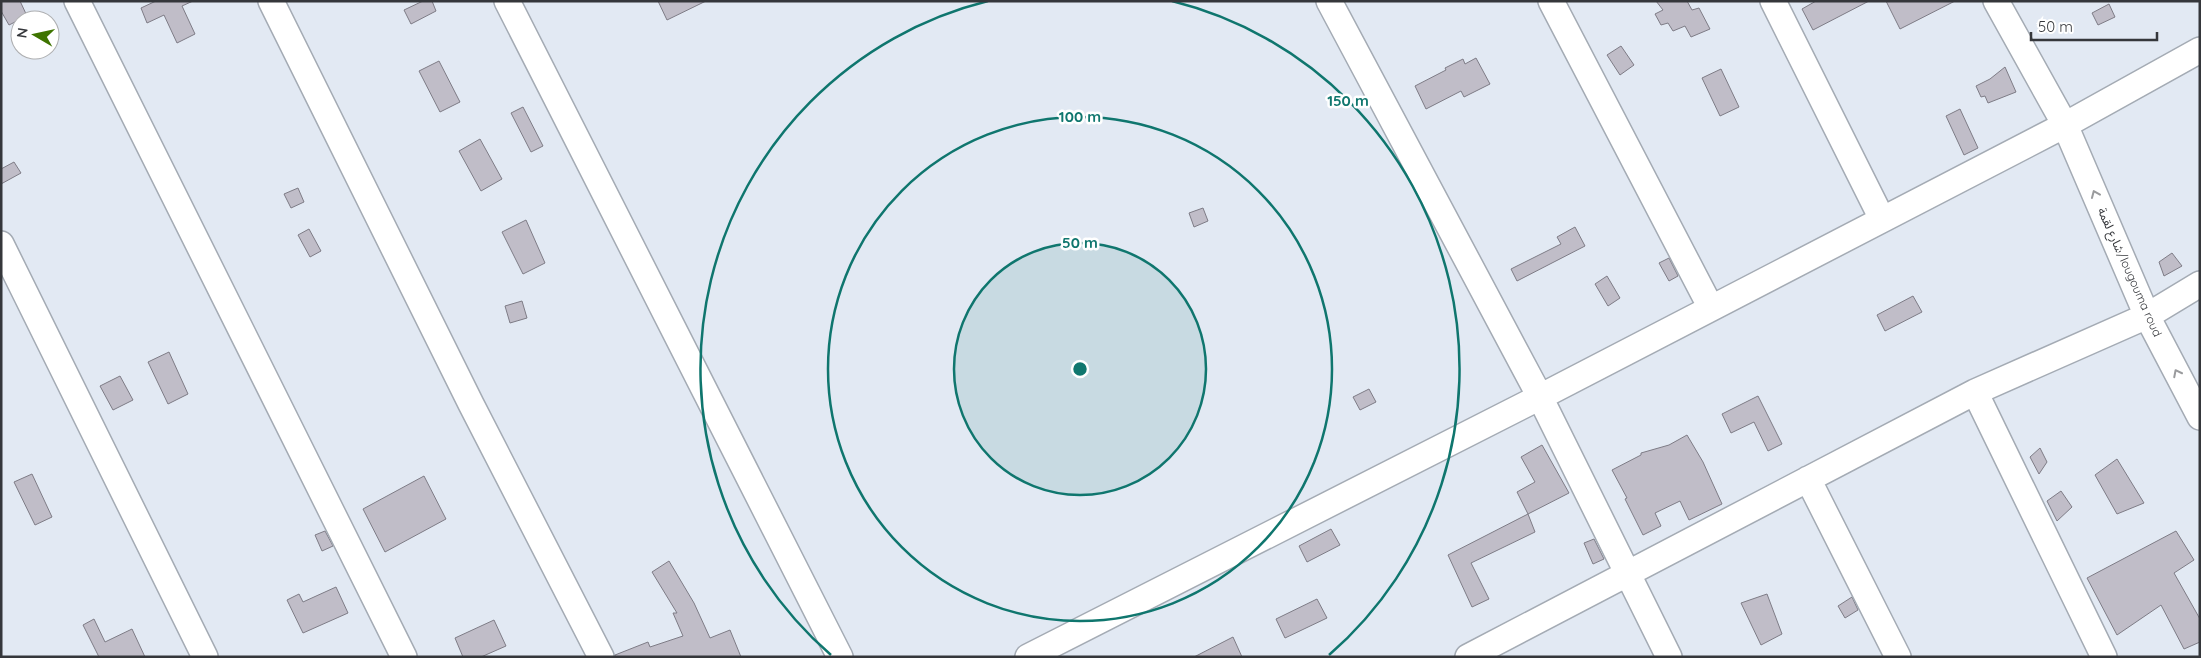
<svg xmlns="http://www.w3.org/2000/svg" width="2201" height="658" font-family="Quicksand,'Noto Sans Arabic',sans-serif">
  <style>
    .building { fill: #c0bdc8; stroke: #7e7c86 }
    .lines { fill: none; stroke-linecap: round; stroke-linejoin: round }
    .minor-casing { stroke: #a4abb4; stroke-width: 28 }
    .minor { stroke: #fff; stroke-width: 25 }
    .oneway { stroke: #9a9b9d }
    .ring { fill: none; stroke: #0f766e; stroke-width: 2.5 }
    .labels { text-anchor: middle; dominant-baseline: central; stroke-width: 5; stroke-linejoin: round; paint-order: stroke }
    .street-label { font-size: 12px; fill: #35373b; stroke: #fff }
    .centre { fill: #0f766e; stroke: #fff; stroke-width: 2.5 }
    .ring-label { font-size: 15px; text-anchor: middle; font-weight: bold; fill: #0f766e; stroke: #fff; stroke-width: 5; stroke-linejoin: round; paint-order: stroke }
  </style>
  <rect width="100%" height="100%" fill="#e2e9f3"/>
  <path class="building" d="M 1,1 L 20,1 L 27,16 L 9,25 L 1,11 Z
    M 156,1 L 193,1 L 182,6 L 195,34 L 177,43 L 164,15 L 147,23 L 141,8 Z
    M 423,1 L 432,1 L 436,11 L 411,24 L 404,10 Z
    M 658,1 L 706,1 L 667,20 Z
    M 1656,1 L 1687,1 L 1692,10 L 1699,8 L 1710,29 L 1691,37 L 1685,26 L 1673,31 L 1668,23 L 1661,25 L 1655,14 L 1663,10 Z
    M 1816,1 L 1869,1 L 1813,30 L 1802,9 Z
    M 1886,1 L 1955,1 L 1900,29 Z
    M 2109,4 L 2115,17 L 2098,25 L 2092,13 Z
    M 1621,46 L 1634,65 L 1620,75 L 1607,55 Z
    M 1476,58 L 1490,84 L 1464,97 L 1461,91 L 1426,109 L 1415,86 L 1446,70 L 1445,68 L 1463,59 L 1465,64 Z
    M 439,61 L 460,102 L 440,112 L 419,71 Z
    M 2005,67 L 2016,92 L 1988,103 L 1985,96 L 1981,97 L 1976,86 L 1990,79 Z
    M 1721,69 L 1739,107 L 1720,116 L 1702,78 Z
    M 523,107 L 543,146 L 531,152 L 511,113 Z
    M 1960,109 L 1978,148 L 1964,155 L 1946,116 Z
    M 480,139 L 502,179 L 481,191 L 459,151 Z
    M 14,162 L 21,173 L 1,184 L 1,169 Z
    M 298,188 L 304,202 L 291,208 L 284,194 Z
    M 1203,208 L 1208,221 L 1194,227 L 1189,213 Z
    M 526,220 L 545,263 L 523,274 L 502,232 Z
    M 1575,227 L 1585,246 L 1517,281 L 1511,269 L 1561,244 L 1557,237 Z
    M 309,229 L 321,251 L 310,257 L 298,235 Z
    M 2172,253 L 2182,266 L 2164,276 L 2159,262 Z
    M 1669,258 L 1678,276 L 1669,281 L 1659,263 Z
    M 1607,276 L 1620,298 L 1608,306 L 1595,284 Z
    M 1913,296 L 1922,312 L 1885,331 L 1877,315 Z
    M 522,301 L 527,318 L 510,323 L 505,306 Z
    M 169,352 L 188,394 L 168,404 L 148,362 Z
    M 120,376 L 133,400 L 113,410 L 100,386 Z
    M 1369,389 L 1376,402 L 1360,410 L 1353,397 Z
    M 1758,396 L 1782,444 L 1768,451 L 1754,422 L 1731,433 L 1722,414 Z
    M 1687,435 L 1703,462 L 1722,504 L 1689,520 L 1680,501 L 1655,513 L 1661,526 L 1643,535 L 1625,499 L 1627,498 L 1612,470 L 1641,455 L 1641,453 L 1669,445 Z
    M 1542,445 L 1569,493 L 1528,514 L 1517,492 L 1535,482 L 1521,457 Z
    M 2040,448 L 2047,462 L 2039,474 L 2030,457 Z
    M 2117,459 L 2144,503 L 2117,514 L 2095,475 Z
    M 32,474 L 52,517 L 35,525 L 14,482 Z
    M 424,476 L 446,519 L 385,552 L 363,509 Z
    M 2061,491 L 2072,507 L 2057,521 L 2047,501 Z
    M 1528,514 L 1535,532 L 1471,563 L 1489,599 L 1472,607 L 1448,555 Z
    M 1331,529 L 1340,545 L 1307,562 L 1299,546 Z
    M 325,531 L 333,546 L 322,551 L 315,535 Z
    M 2176,531 L 2194,560 L 2174,573 L 2200,619 L 2200,642 L 2184,649 L 2161,605 L 2117,635 L 2087,578 Z
    M 1594,539 L 1604,559 L 1593,564 L 1584,543 Z
    M 669,561 L 694,603 L 710,638 L 730,630 L 741,657 L 615,657 L 615,655 L 648,642 L 650,647 L 683,636 L 673,613 L 677,613 L 652,572 Z
    M 336,587 L 348,613 L 303,633 L 287,600 L 299,594 L 303,602 Z
    M 1767,594 L 1782,634 L 1761,645 L 1741,603 Z
    M 1852,597 L 1858,610 L 1845,618 L 1838,606 Z
    M 1317,599 L 1327,618 L 1285,638 L 1276,619 Z
    M 94,619 L 105,642 L 132,629 L 145,657 L 99,657 L 83,625 Z
    M 494,620 L 506,646 L 481,657 L 463,657 L 455,638 Z
    M 1233,637 L 1242,657 L 1194,657 Z"/>
  <g class="lines">
    <defs>
      <path id="minor" d="M 77,1 L 404,657
        M 271,1 L 471,404 L 601,657
        M 507,1 L 840,657
        M 1329,1 L 1540,397 L 1669,657
        M 1551,1 L 1711,308
        M 1773,1 L 1882,219
        M 1996,1 L 2065,125 L 2147,316 L 2200,417
        M 1,244 L 205,657
        M 1975,392 L 2104,657
        M 1808,479 L 1898,657
        M 1028,657 L 1540,397 L 2065,125 L 2200,50
        M 1468,657 L 1975,392 L 2147,316 L 2200,284"/>
    </defs>
    <use href="#minor" class="minor-casing"/>
    <use href="#minor" class="minor"/>
  </g>
  <defs><path id="oneway-chevron" d="M-2-3.5L2.5 0L-2 3.5" fill="none" stroke-width="1.6" stroke-linecap="round" stroke-linejoin="round" transform="scale(1.25)"/></defs>
  <g class="oneway">
    <use href="#oneway-chevron" transform="translate(2095 194) rotate(-113)"/>
    <use href="#oneway-chevron" transform="translate(2177 373) rotate(-117)"/>
  </g>
  <circle cx="1080" cy="369" r="126" fill="#0f766e" fill-opacity=".12"/>
  <g class="ring">
    <circle cx="1080" cy="369" r="126"/>
    <circle cx="1080" cy="369" r="252"/>
    <path d="M831 655A379 379 0 0 1 988 1M1172 1A379 379 0 0 1 1329 655"/>
  </g>
  <g class="labels">
    <g class="street-label">
      <text transform="translate(2130 272) rotate(66)">شارع لقمة/lougouma roud</text>
    </g>
  </g>
  <circle cx="1080" cy="369" r="8" class="centre"/>
  <g class="ring-label">
    <text x="1348" y="106">150 m</text>
    <text x="1080" y="122">100 m</text>
    <text x="1080" y="248">50 m</text>
  </g>
  <rect width="2201" height="658" fill="none" stroke="#35373b" stroke-width="5"/>
  <g transform="translate(35 35) rotate(279)"><circle r="24" fill="#ffffff" stroke="#aeafb1"/>
  <path d="M0-4L9 19L0 12L-9 19Z" fill="#3e7400"/>
  <text y="-8" font-size="14" font-weight="bold" text-anchor="middle" fill="#35373b">N</text>
  </g>
  <path d="M2031 32v8h126v-8" fill="none" stroke="#35373b" stroke-width="2.5"/>
  <text x="2038" y="32" font-size="15" fill="#35373b" stroke="#ffffff" stroke-width="4" paint-order="stroke">50 m</text>
</svg>
